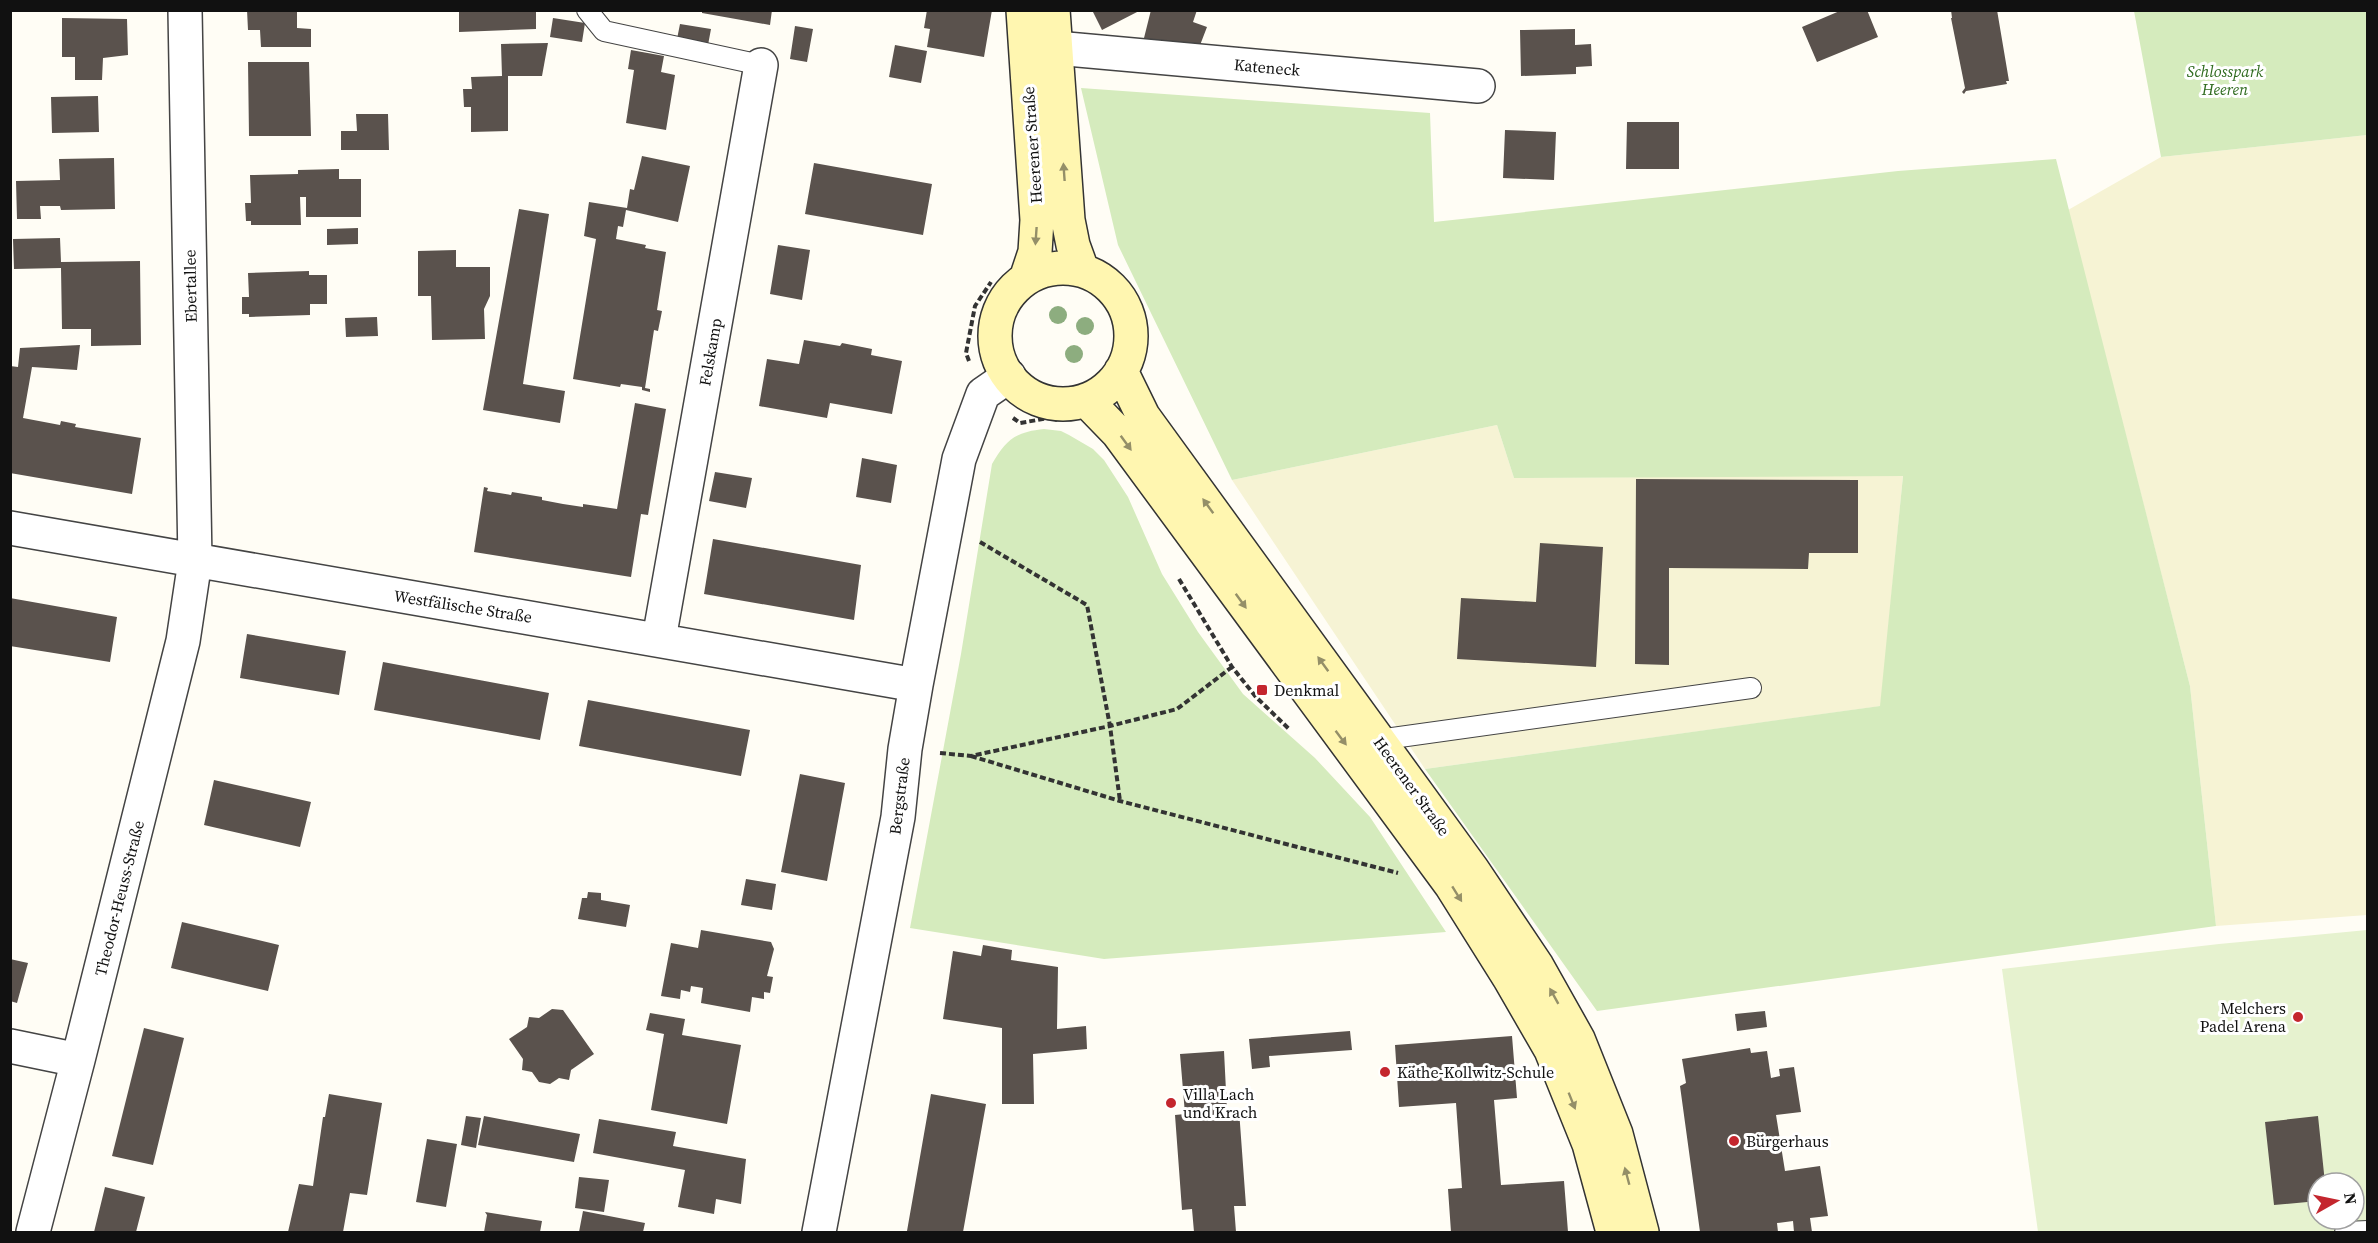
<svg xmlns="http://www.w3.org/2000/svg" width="2378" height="1243" font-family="'Source Serif 4',serif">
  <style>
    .farmland { fill: #f6f3d4 }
    .green { fill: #d5ebbd }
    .pitch { fill: #e6f2cf; fill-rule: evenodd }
    .building { fill: #5a524d }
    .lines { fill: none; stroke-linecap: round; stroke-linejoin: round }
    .lane-casing { stroke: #444; stroke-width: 22 }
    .street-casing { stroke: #444; stroke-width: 36 }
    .secondary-casing { stroke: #333; stroke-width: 36 }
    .path { stroke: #333; stroke-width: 4; stroke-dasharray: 6 3; stroke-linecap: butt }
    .lane { stroke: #fff; stroke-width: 20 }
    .street { stroke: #fff; stroke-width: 33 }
    .secondary { stroke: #fff6b0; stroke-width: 33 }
    .tree { fill: #8dad7f }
    .oneway { fill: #948f68 }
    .poi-dot { fill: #c4262e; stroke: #fff; stroke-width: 2 }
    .labels { text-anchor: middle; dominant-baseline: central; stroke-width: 6; stroke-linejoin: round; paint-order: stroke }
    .street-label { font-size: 16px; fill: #111; stroke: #fff }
    .park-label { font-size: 16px; font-style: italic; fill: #2f6b1f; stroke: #fff }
    .poi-label { font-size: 16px; fill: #111; stroke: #fff; text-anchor: start }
  </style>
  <rect width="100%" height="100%" fill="#fffdf5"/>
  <path class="farmland" d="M 2367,135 L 2367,915 L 2216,926 L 2190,686 L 2068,210 L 2161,157 Z
    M 1497,425 L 1514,478 L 1903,475 L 1881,706 L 1425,769 L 1232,480 Z"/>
  <path class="green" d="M 2134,11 L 2367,11 L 2367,135 L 2161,157 Z
    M 1081,88 L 1430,113 L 1434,222 L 1898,171 L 2056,159 L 2190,686 L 2216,926 L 1597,1011 L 1425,769 L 1880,706 L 1903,476 L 1514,478 L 1497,425 L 1232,480 L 1118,245 Z
    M 1044,429 L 1061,431 L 1069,435 L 1093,449 L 1104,460 L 1128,497 L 1162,574 L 1198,632 L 1243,694 L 1315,758 L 1370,817 L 1446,932 L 1104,959 L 910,928 L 961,654 L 992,464 C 1006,440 1015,432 1044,429 Z"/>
  <path class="pitch" d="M 2367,930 L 2367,1232 L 2038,1232 L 2002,969 L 2219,944 ZM 2318,1183 L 2354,1183 L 2354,1219 L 2318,1219 Z"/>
  <path class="building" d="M 247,10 L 297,10 L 297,28 L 311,29 L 311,47 L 261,47 L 260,30 L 248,30 Z
    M 459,10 L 536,10 L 536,29 L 459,32 Z
    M 702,10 L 772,10 L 770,25 L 702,13 Z
    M 927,10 L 992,10 L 984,57 L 927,47 L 930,29 L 924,28 Z
    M 1092,10 L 1141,10 L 1102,30 Z
    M 1151,10 L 1197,10 L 1193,22 L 1207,27 L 1197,53 L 1144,38 Z
    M 1842,10 L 1867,10 L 1878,37 L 1817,62 L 1802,27 Z
    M 1951,10 L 1997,10 L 2009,81 L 2006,81 L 2007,84 L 1966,91 L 1964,94 L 1962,92 L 1965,88 L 1951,18 L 1952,18 Z
    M 62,18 L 127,19 L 128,55 L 103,58 L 102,80 L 75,80 L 75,57 L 62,57 Z
    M 553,18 L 585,23 L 582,42 L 550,37 Z
    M 680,24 L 711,29 L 708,45 L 677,39 Z
    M 795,26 L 813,29 L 807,62 L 790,59 Z
    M 1575,29 L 1575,45 L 1591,44 L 1592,66 L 1576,67 L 1576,74 L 1521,76 L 1520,30 Z
    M 548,43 L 542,76 L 508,76 L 508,131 L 471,132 L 471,107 L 464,107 L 463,89 L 472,89 L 471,77 L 502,76 L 501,44 Z
    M 895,45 L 927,51 L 921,83 L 889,77 Z
    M 631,50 L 664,56 L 661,72 L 675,75 L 666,130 L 626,123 L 634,70 L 628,69 Z
    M 248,62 L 309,62 L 311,136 L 249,136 Z
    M 98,96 L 99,132 L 52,133 L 51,97 Z
    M 356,114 L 388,114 L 389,150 L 341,150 L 341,131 L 357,131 Z
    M 1627,122 L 1679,122 L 1679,169 L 1626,169 Z
    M 1505,130 L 1556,132 L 1554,180 L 1503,178 Z
    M 642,156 L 690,166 L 678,222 L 626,210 L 623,227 L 618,226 L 616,239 L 646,245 L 645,248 L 666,252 L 657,310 L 662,311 L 658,331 L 654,330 L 645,388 L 650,389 L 650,392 L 642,390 L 642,387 L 621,384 L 620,387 L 573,379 L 596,239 L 584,236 L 589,202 L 627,208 L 630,189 L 634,190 Z
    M 114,158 L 115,209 L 61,210 L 60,206 L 40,206 L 41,219 L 17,219 L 16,181 L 60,180 L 59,159 Z
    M 814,163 L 932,184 L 923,235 L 805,214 Z
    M 339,169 L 339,179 L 361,179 L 361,217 L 306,217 L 306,197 L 300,197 L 301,225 L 251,225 L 251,221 L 246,221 L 245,203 L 251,203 L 250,175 L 298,174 L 298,170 Z
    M 519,209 L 549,214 L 523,384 L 565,391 L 560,423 L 483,410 Z
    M 358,228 L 358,244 L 327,245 L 327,229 Z
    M 60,238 L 61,262 L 140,261 L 141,345 L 91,346 L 91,329 L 62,329 L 61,268 L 14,269 L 13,239 Z
    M 778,245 L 810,250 L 802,300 L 770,294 Z
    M 456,250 L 456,267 L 490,267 L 490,296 L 484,309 L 485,339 L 432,340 L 431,296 L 418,296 L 418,251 Z
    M 309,271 L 309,275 L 327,275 L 327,304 L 310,304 L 310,315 L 249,317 L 249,314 L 242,314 L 242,297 L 249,297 L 248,273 Z
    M 377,317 L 378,336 L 346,337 L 345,318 Z
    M 804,340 L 840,346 L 842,343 L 872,349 L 871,355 L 902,361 L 892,414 L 830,403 L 827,418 L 759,406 L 767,359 L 799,364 Z
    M 80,345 L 77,370 L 32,367 L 23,418 L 60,425 L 61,421 L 76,424 L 75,427 L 141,438 L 132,494 L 10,473 L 10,366 L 18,367 L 20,348 Z
    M 635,403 L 666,409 L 648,515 L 641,514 L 631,577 L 474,552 L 484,487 L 488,488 L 487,491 L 511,495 L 512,492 L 542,497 L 542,500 L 563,504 L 583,507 L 583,504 L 617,509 Z
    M 862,458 L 897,465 L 891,503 L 856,497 Z
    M 715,472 L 752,478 L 746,508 L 709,501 Z
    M 1636,479 L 1858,480 L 1858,553 L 1809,553 L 1808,569 L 1669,568 L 1669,665 L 1635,664 Z
    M 713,539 L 861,565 L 854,620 L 704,594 Z
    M 1540,543 L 1603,547 L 1596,667 L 1457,659 L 1461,598 L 1536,602 Z
    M 10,598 L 117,617 L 110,662 L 10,646 Z
    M 247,634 L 346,651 L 339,695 L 240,678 Z
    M 383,662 L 549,693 L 540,740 L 374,710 Z
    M 588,700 L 750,730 L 741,776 L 579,746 Z
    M 800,774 L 845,783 L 827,881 L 781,872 Z
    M 214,780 L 311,802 L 300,847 L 204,825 Z
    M 746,879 L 776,884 L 772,910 L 741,905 Z
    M 588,892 L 601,893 L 601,900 L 630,905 L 626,927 L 578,919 L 582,898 L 587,898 Z
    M 182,922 L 279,945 L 268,991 L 171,968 Z
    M 701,930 L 771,942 L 774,949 L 767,976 L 773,977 L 770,993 L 764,992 L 764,999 L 752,997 L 750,1012 L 701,1003 L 703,988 L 691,986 L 690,992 L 681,990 L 680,999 L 661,996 L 671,943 L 698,948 Z
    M 983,945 L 1012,950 L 1011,960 L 1058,967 L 1057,1029 L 1086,1026 L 1087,1049 L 1033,1054 L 1034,1104 L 1002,1104 L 1002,1028 L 943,1019 L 953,951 L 981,956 Z
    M 10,959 L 28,963 L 17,1003 L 10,1001 Z
    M 552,1009 L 563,1010 L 594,1054 L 571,1070 L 569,1080 L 559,1078 L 550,1084 L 539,1082 L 532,1072 L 522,1070 L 523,1059 L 509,1039 L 527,1027 L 529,1017 L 539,1018 Z
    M 1765,1011 L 1767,1027 L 1737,1031 L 1735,1014 Z
    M 650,1013 L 685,1019 L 682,1035 L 741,1045 L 727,1124 L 651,1110 L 664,1034 L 646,1030 Z
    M 144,1028 L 184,1038 L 153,1165 L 112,1156 Z
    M 1350,1031 L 1352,1050 L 1269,1056 L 1270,1067 L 1252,1069 L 1249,1039 Z
    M 1512,1036 L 1517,1098 L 1494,1100 L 1501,1185 L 1564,1181 L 1568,1232 L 1451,1232 L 1448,1189 L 1462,1188 L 1456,1103 L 1399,1107 L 1395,1045 Z
    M 1750,1048 L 1751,1053 L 1767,1051 L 1771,1078 L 1780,1076 L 1779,1069 L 1794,1067 L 1801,1112 L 1776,1115 L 1785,1171 L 1820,1166 L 1828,1216 L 1810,1218 L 1812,1232 L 1794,1232 L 1793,1221 L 1777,1223 L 1778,1232 L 1700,1232 L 1680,1086 L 1686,1083 L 1682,1059 Z
    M 1224,1051 L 1227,1111 L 1239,1110 L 1246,1206 L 1234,1206 L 1236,1232 L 1194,1232 L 1192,1209 L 1182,1210 L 1175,1115 L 1185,1114 L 1180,1054 Z
    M 329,1094 L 382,1103 L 367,1195 L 350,1193 L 343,1232 L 288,1232 L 299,1184 L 313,1186 L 323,1117 L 325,1117 Z
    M 931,1094 L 986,1104 L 963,1232 L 907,1231 Z
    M 466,1116 L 481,1118 L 476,1148 L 461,1145 Z
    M 484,1116 L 580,1134 L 574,1162 L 478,1145 Z
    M 2318,1116 L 2325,1183 L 2318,1183 L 2318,1201 L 2274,1205 L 2265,1122 Z
    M 599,1119 L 676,1132 L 673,1146 L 746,1159 L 741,1204 L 716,1199 L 714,1214 L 678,1207 L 685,1170 L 593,1153 Z
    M 427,1139 L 457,1144 L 446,1207 L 416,1202 Z
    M 579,1177 L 609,1180 L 604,1212 L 575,1208 Z
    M 105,1187 L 145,1197 L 136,1232 L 94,1232 Z
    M 583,1211 L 645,1223 L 643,1232 L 579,1232 Z
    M 485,1212 L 542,1221 L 540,1232 L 484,1232 L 487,1215 Z"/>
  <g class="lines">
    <defs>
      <path id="lane" d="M 587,10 L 604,31 L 761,65
        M 1378,740 L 1751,688
        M 2345,1232 L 2368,1231"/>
      <path id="street" d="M 1056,48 L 1478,86
        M 10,528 C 312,582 614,631 916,685
        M 659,639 L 761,65
        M 10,1046 L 78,1060
        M 33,1232 L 78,1060 L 183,641 L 195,561 L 185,10
        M 819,1232 L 898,817 L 905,749 L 916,685 L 959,459 L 983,394 L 1009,376"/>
      <path id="secondary" d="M 1023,10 L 1037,220 L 1035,252 L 1026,279
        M 1053,10 L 1068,220 L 1073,245 L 1082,270
        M995 336a68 68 0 1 1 136 0a68 68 0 1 1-136 0Z
        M 1121,371 L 1143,416 L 1472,869 L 1537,966 L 1578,1039 L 1616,1134 L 1642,1232
        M 1086,400 L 1118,433 L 1451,885 L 1510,979 L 1551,1050 L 1589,1144 L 1613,1232"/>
    </defs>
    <use href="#lane" class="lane-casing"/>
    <use href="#street" class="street-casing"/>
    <use href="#secondary" class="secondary-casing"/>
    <path class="path" d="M 969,361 L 966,353 L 975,306 L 991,282
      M 1013,418 L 1020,423 L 1049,418 L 1057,420
      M 980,542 L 1087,605 L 1110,726 L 1120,801
      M 1179,579 L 1232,667 L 1256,697 L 1289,729
      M 940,753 L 971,756 L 1110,726 L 1177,709 L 1232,667
      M 971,756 L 1120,801 L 1398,873"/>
    <use href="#lane" class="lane"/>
    <use href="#street" class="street"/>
    <use href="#secondary" class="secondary"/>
  </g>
  <g class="tree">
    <circle cx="1058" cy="315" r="9"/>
    <circle cx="1085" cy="326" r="9"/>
    <circle cx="1074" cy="354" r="9"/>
  </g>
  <defs><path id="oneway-solid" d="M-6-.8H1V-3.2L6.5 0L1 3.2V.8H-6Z" transform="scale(1.5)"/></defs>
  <g class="oneway">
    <use href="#oneway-solid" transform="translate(1064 172) rotate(-94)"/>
    <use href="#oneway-solid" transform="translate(1036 236) rotate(94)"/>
    <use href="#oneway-solid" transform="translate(1126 443) rotate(54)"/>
    <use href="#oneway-solid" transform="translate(1208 506) rotate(-126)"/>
    <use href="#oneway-solid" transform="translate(1241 601) rotate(54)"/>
    <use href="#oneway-solid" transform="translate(1323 664) rotate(-126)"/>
    <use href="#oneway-solid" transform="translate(1341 738) rotate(53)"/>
    <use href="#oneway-solid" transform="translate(1457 894) rotate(58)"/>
    <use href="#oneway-solid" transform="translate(1554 996) rotate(-119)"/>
    <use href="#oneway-solid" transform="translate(1572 1101) rotate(68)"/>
    <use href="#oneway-solid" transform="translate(1627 1176) rotate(-105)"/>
  </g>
  <g class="poi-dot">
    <rect x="1256" y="684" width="12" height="12" rx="3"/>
    <circle cx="2298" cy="1017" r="6"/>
    <circle cx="1385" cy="1072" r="6"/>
    <circle cx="1171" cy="1103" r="6"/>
    <circle cx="1734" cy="1141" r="6"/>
  </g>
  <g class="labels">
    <g class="street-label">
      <text transform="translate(1267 67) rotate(5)">Kateneck</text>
      <text transform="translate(1032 145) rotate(-94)">Heerener Straße</text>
      <text transform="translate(190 286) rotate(-91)">Ebertallee</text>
      <text transform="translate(710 352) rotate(-80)">Felskamp</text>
      <text transform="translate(463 606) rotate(9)">Westfälische Straße</text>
      <text transform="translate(1412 786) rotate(54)">Heerener Straße</text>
      <text transform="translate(899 796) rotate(-83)">Bergstraße</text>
      <text transform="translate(119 898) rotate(-76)">Theodor-Heuss-Straße</text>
    </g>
    <g class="park-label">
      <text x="2225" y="71">Schlosspark<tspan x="2225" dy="18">Heeren</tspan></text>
    </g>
    <g class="poi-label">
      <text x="1274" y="690">Denkmal</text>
      <text x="2286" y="1008" text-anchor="end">Melchers<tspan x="2286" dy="18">Padel Arena</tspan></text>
      <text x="1397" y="1072">Käthe-Kollwitz-Schule</text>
      <text x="1183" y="1094">Villa Lach<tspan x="1183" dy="18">und Krach</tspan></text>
      <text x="1746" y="1141">Bürgerhaus</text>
    </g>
  </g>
  <rect width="2378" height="1243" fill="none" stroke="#111111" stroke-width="24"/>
  <g transform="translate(2336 1201) rotate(81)"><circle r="28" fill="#ffffff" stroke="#a0a0a0" stroke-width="1.5"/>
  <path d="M0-4.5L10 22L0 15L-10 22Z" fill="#c4262e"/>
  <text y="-9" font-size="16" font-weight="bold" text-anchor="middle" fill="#111111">N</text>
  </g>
</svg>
